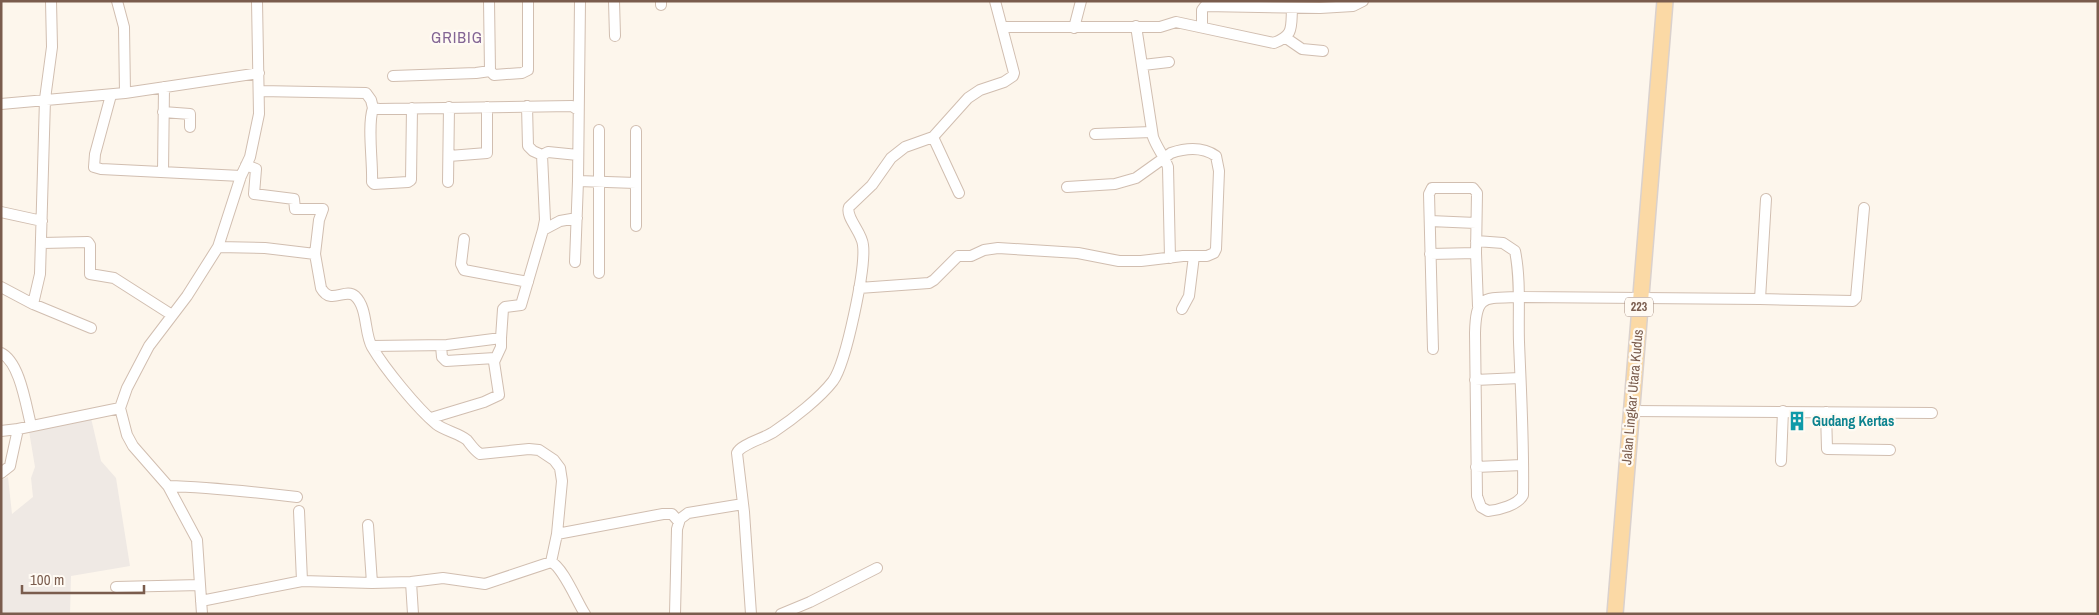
<svg xmlns="http://www.w3.org/2000/svg" width="2099" height="615" font-family="'Archivo Narrow',sans-serif">
  <style>
    .industrial { fill: #efe9e4 }
    .lines { fill: none; stroke-linecap: round; stroke-linejoin: round }
    .minor-casing { stroke: #d1beb0; stroke-width: 12 }
    .primary-casing { stroke: #dad1cd; stroke-width: 18 }
    .minor { stroke: #fff; stroke-width: 10 }
    .primary { stroke: #fbd9a5; stroke-width: 15 }
    .labels { text-anchor: middle; dominant-baseline: central; stroke-width: 4.5; stroke-linejoin: round; paint-order: stroke }
    .shield { fill: #fffaf3; stroke: #a28b7f; stroke-width: 1 }
    .shield-label { font-size: 12px; font-weight: bold; fill: #7a5c4d }
    .street-label { font-size: 14px; fill: #7a5c4d; stroke: #fffaf3 }
    .culture-label { font-size: 14px; font-weight: bold; fill: #0d838f; stroke: #fffaf3; text-anchor: start }
    .quarter-label { font-size: 16px; letter-spacing: 1px; fill: #846695; stroke: #fffaf3 }
  </style>
  <rect width="100%" height="100%" fill="#fdf6ec"/>
  <path class="industrial" d="M 91,418 L 101,461 L 116,478 L 130,566 L 71,576 L 70,614 L 1,614 L 1,480 L 8,477 L 12,514 L 33,497 L 31,478 L 35,467 L 29,431 Z"/>
  <g class="lines">
    <defs>
      <path id="minor" d="M 117,1 L 124,27 L 125,93
        M 489,1 L 490,71 L 494,75 L 522,73 L 528,70 L 528,1
        M 580,1 L 578,181 L 636,183 L 636,226
        M 614,1 L 615,36
        M 661,5 L 661,1
        M 1136,26 L 1153,137 C 1157,148 1164,156 1168,167 L 1170,258
        M 1002,27 L 1160,27 L 1176,22 L 1274,43 C 1294,35 1291,28 1292,8
        M 1202,27 L 1202,10 L 1205,6 L 1320,8 L 1353,6 L 1363,1
        M 1074,28 L 1081,1
        M 1286,38 L 1302,49 L 1323,51
        M 1143,65 L 1169,62
        M 393,76 L 476,73 L 490,71
        M 260,91 L 366,93 L 371,100 L 373,108 L 379,109 L 572,106 L 578,110
        M 111,95 L 95,154 L 94,167 L 101,169 L 241,176
        M 1,104 L 125,93 L 259,73
        M 527,106 L 528,146 L 533,151 L 542,155
        M 373,108 C 367,126 373,162 372,182 L 374,184 L 408,182 L 411,180 L 412,108
        M 163,112 L 190,114 L 190,127
        M 599,130 L 599,273
        M 636,131 L 636,183
        M 1095,134 L 1152,132
        M 933,137 L 959,193
        M 449,156 L 487,153 L 487,107
        M 246,165 L 256,169 L 254,194 L 294,199 L 295,209 L 323,209 L 319,220 L 315,254
        M 163,172 L 164,87
        M 448,182 L 449,107
        M 1,212 L 42,221
        M 1430,221 L 1476,223
        M 543,230 L 560,221 L 577,218
        M 464,239 L 461,264 L 464,270 L 528,282
        M 1476,241 L 1503,243 L 1515,251 C 1521,280 1518,313 1519,342 C 1521,393 1524,444 1523,495 C 1518,505 1499,510 1488,511 L 1481,507 L 1477,496 L 1475,333 C 1476,295 1483,298 1518,297 L 1760,299 L 1766,199
        M 42,243 L 88,242 L 90,245 L 90,274 L 114,278 L 172,315
        M 218,247 L 265,248 L 315,254 L 321,288 C 331,306 345,287 355,296 C 368,308 364,333 372,347 C 385,369 417,408 436,424 C 445,431 459,433 467,440 C 471,445 474,450 480,454 L 529,449 L 539,450 L 554,460 L 560,468 L 562,481 L 557,534 L 551,562
        M 1430,254 L 1476,253
        M 575,262 L 578,181
        M 1,287 L 33,304 L 40,274 L 45,99 L 52,47 L 51,1
        M 859,288 L 929,283 L 934,280 L 958,256 L 971,256 L 984,250 L 998,248 L 1078,253 L 1119,261 L 1141,261 L 1183,256 L 1207,256 L 1214,253 L 1216,249 L 1219,171 L 1216,156 C 1203,147 1186,148 1171,153 L 1136,178 L 1115,184 L 1067,187
        M 1760,299 L 1853,301 L 1856,298 L 1864,208
        M 33,304 L 91,328
        M 1182,309 L 1189,296 L 1194,256
        M 372,346 L 447,345 L 501,338 L 503,309 L 505,307 L 521,305 L 543,230 L 545,220 L 542,155 L 548,152 L 578,155
        M 441,346 L 442,357 L 446,361 L 495,358
        M 1433,349 L 1429,194 L 1432,188 L 1473,188 L 1477,193 L 1476,253 L 1478,306
        M 1,353 C 20,362 26,406 31,425
        M 1475,380 L 1520,378
        M 1631,411 L 1932,413
        M 1826,412 L 1827,449 L 1890,450
        M 431,418 L 484,402 L 499,395 L 494,362 L 501,347 L 501,338
        M 1,431 L 18,429
        M 1781,461 L 1783,411
        M 1476,467 L 1522,465
        M 1,473 L 10,466 L 11,461 L 18,429 L 120,408
        M 168,486 C 211,487 254,492 297,497
        M 299,511 L 302,581
        M 368,525 L 372,583
        M 557,534 L 663,514 L 672,514 L 679,522
        M 411,582 L 413,614
        M 116,587 L 200,585
        M 201,601 L 302,581 L 372,583 L 411,582 L 443,578 L 485,584 L 551,562 C 563,567 577,602 585,614
        M 202,614 L 197,540 L 168,486 L 133,446 L 127,435 L 120,408 L 127,388 L 149,346 L 187,296 L 218,247 L 241,176 L 250,157 L 259,114 L 257,1
        M 675,614 L 677,529 L 680,519 L 688,513 L 743,504
        M 751,614 L 744,512 L 737,453 C 741,444 766,438 775,431 C 793,419 820,398 833,381 C 846,363 866,268 863,245 C 862,232 845,217 849,207 L 872,185 L 891,158 L 905,147 L 933,137 L 968,98 L 980,90 L 1004,82 L 1013,76 L 1014,73 L 995,1
        M 781,614 L 810,602 L 877,568"/>
      <path id="primary" d="M 1615,614 L 1665,1"/>
    </defs>
    <use href="#minor" class="minor-casing"/>
    <use href="#primary" class="primary-casing"/>
    <use href="#minor" class="minor"/>
    <use href="#primary" class="primary"/>
  </g>
  <defs>
    <symbol id="building-bare" viewBox="-9 -9 18 18"><path d="M-4-6H4V6H1V3H-1V6H-4ZM-2.5-4.3h1.7v1.8h-1.7ZM.8-4.3h1.7v1.8H.8ZM-2.5-1h1.7V.8h-1.7ZM.8-1h1.7V.8H.8Z" fill="#0f9aa8" stroke="#fffaf3" stroke-width="2.5" paint-order="stroke"/></symbol>
  </defs>
  <g fill-rule="evenodd">
    <use href="#building-bare" x="1783" y="407" width="28" height="28"/>
  </g>
  <g class="labels">
    <rect class="shield" x="1625" y="297.5" width="28" height="19" rx="4"/>
    <g class="shield-label">
      <text x="1639" y="307">223</text>
    </g>
    <g class="street-label">
      <text transform="translate(1632 397) rotate(-85)">Jalan Lingkar Utara Kudus</text>
    </g>
    <g class="culture-label">
      <text x="1812" y="421">Gudang Kertas</text>
    </g>
    <g class="quarter-label">
      <text x="457" y="37">GRIBIG</text>
    </g>
  </g>
  <rect width="2099" height="615" fill="none" stroke="#7a5c4d" stroke-width="5"/>
  <path d="M22 585v8h122v-8" fill="none" stroke="#7a5c4d" stroke-width="2.5"/>
  <text x="30" y="585" font-size="15" fill="#7a5c4d" stroke="#fffaf3" stroke-width="4" paint-order="stroke">100 m</text>
</svg>
